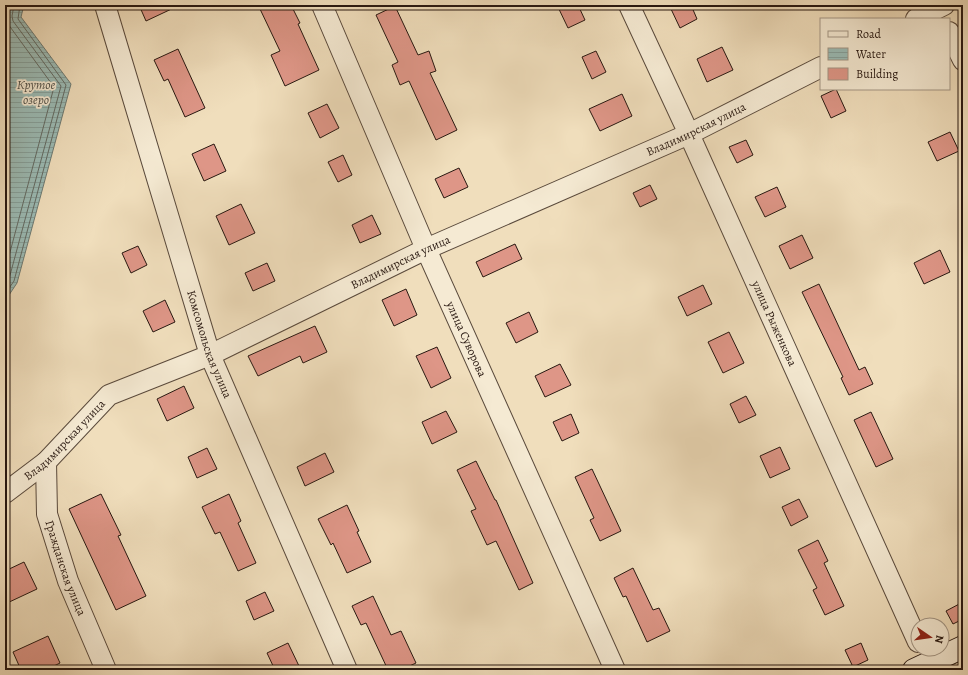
<svg xmlns="http://www.w3.org/2000/svg" width="968" height="675" font-family="Alegreya,serif">
  <style>
    .water { fill: url(#water-rules); stroke: #6d7a73 }
    .lines { fill: none; stroke-linecap: round; stroke-linejoin: round }
    .shore { stroke: #626a63; stroke-width: 1 }
    .building { fill: #de9687; stroke: #281811 }
    .street-casing { stroke: #5a4a3c; stroke-width: 22 }
    .secondary-casing { stroke: #281811; stroke-width: 24 }
    .street { stroke: #f5ead3; stroke-width: 20 }
    .secondary { stroke: #f5ead3; stroke-width: 22 }
    .labels { text-anchor: middle; dominant-baseline: central; stroke-width: 3.5; stroke-linejoin: round; paint-order: stroke }
    .street-label { font-size: 12px; fill: #281811; stroke: #f5ead3 }
    .water-label { font-size: 13px; font-style: italic; fill: #50514a; stroke: #f5ead3 }
  </style>
  <defs>
    <pattern id="water-rules" width="6" height="5" patternUnits="userSpaceOnUse"><rect width="6" height="5" fill="#9bbbb5"/><path d="M0 2.5h6" fill="none" stroke="#86a09b"/></pattern>
  </defs>
  <rect width="100%" height="100%" fill="#f0debc"/>
  <filter id="stains"><feTurbulence type="fractalNoise" baseFrequency=".005" numOctaves="4"/><feColorMatrix values="0 0 0 0 .2 0 0 0 0 .09 0 0 0 0 .02 0 0 0 .5 -.17"/></filter>
  <radialGradient id="worn" r=".72"><stop offset=".6" stop-color="#630" stop-opacity="0"/><stop offset="1" stop-color="#630" stop-opacity=".3"/></radialGradient>
  <path class="water" d="M 5,5 L 24,5 L 21,17 L 71,84 L 17,283 L 5,301 Z"/>
  <g class="lines">
    <path class="shore" d="M 5,271 L 54,87 L 8,24 L 6,17 L 8,5
      M 5,285 L 9,279 L 61,86 L 13,21 L 12,16 L 14,5
      M 5,294 L 14,281 L 66,85 L 18,19 L 20,5"/>
  </g>
  <path class="building" d="M 139,5 L 180,5 L 146,21 Z
    M 270,5 L 291,5 L 300,23 L 298,24 L 319,70 L 285,86 L 271,55 L 280,51 L 260,9 Z
    M 557,5 L 578,5 L 585,20 L 568,28 Z
    M 678,5 L 691,5 L 697,19 L 680,28 L 671,9 Z
    M 395,6 L 418,55 L 429,51 L 436,71 L 430,73 L 457,130 L 436,140 L 409,81 L 400,85 L 392,65 L 398,62 L 376,15 Z
    M 722,47 L 733,70 L 707,82 L 697,59 Z
    M 178,49 L 205,108 L 185,117 L 168,79 L 164,81 L 154,60 Z
    M 596,51 L 606,72 L 592,79 L 582,57 Z
    M 836,89 L 846,111 L 831,118 L 821,96 Z
    M 622,94 L 632,116 L 600,131 L 589,109 Z
    M 327,104 L 339,128 L 320,138 L 308,113 Z
    M 950,132 L 959,151 L 937,161 L 928,142 Z
    M 746,140 L 753,155 L 737,163 L 729,147 Z
    M 214,144 L 226,171 L 204,181 L 192,154 Z
    M 343,155 L 352,175 L 338,182 L 328,162 Z
    M 459,168 L 468,187 L 444,198 L 435,179 Z
    M 650,185 L 657,199 L 640,207 L 633,193 Z
    M 777,187 L 786,207 L 765,217 L 755,197 Z
    M 241,204 L 255,233 L 229,245 L 216,216 Z
    M 372,215 L 381,234 L 360,243 L 352,225 Z
    M 802,235 L 813,258 L 790,269 L 779,246 Z
    M 515,244 L 522,259 L 483,277 L 476,262 Z
    M 138,246 L 147,265 L 131,273 L 122,253 Z
    M 940,250 L 950,272 L 924,284 L 914,263 Z
    M 267,263 L 275,281 L 253,291 L 245,273 Z
    M 819,284 L 859,370 L 865,367 L 873,384 L 849,395 L 841,378 L 843,377 L 802,292 Z
    M 703,285 L 712,304 L 687,316 L 678,297 Z
    M 406,289 L 417,315 L 394,326 L 382,300 Z
    M 165,300 L 175,322 L 153,332 L 143,311 Z
    M 529,312 L 538,332 L 516,343 L 506,323 Z
    M 315,326 L 327,352 L 303,363 L 300,356 L 258,376 L 248,356 Z
    M 729,332 L 744,363 L 723,373 L 708,342 Z
    M 437,347 L 451,378 L 431,388 L 416,356 Z
    M 560,364 L 571,385 L 545,397 L 535,376 Z
    M 184,386 L 194,408 L 167,421 L 157,399 Z
    M 746,396 L 756,415 L 739,423 L 730,404 Z
    M 446,411 L 457,432 L 432,444 L 422,422 Z
    M 871,412 L 893,459 L 876,467 L 854,420 Z
    M 571,414 L 579,433 L 562,441 L 553,422 Z
    M 780,447 L 790,469 L 770,478 L 760,456 Z
    M 207,448 L 217,469 L 197,478 L 188,457 Z
    M 325,453 L 334,472 L 305,486 L 297,467 Z
    M 476,461 L 495,500 L 496,500 L 533,583 L 519,590 L 496,541 L 487,545 L 471,511 L 476,509 L 457,470 Z
    M 592,469 L 621,531 L 600,541 L 590,520 L 594,518 L 575,477 Z
    M 101,494 L 121,535 L 118,536 L 146,596 L 116,610 L 69,509 Z
    M 229,494 L 241,521 L 238,523 L 256,563 L 238,571 L 220,532 L 215,534 L 202,507 Z
    M 799,499 L 808,517 L 791,526 L 782,507 Z
    M 347,505 L 359,531 L 357,532 L 371,562 L 347,573 L 333,543 L 331,545 L 318,519 Z
    M 818,540 L 828,561 L 824,563 L 844,606 L 825,615 L 813,590 L 817,588 L 798,550 Z
    M 24,562 L 37,589 L 5,604 L 5,571 Z
    M 633,568 L 653,610 L 659,608 L 670,631 L 647,642 L 626,596 L 623,597 L 614,578 Z
    M 265,592 L 274,611 L 254,620 L 246,601 Z
    M 373,596 L 391,635 L 401,631 L 416,663 L 401,670 L 388,670 L 366,623 L 361,625 L 352,606 Z
    M 963,602 L 963,619 L 953,624 L 946,611 Z
    M 48,636 L 60,663 L 46,670 L 21,670 L 13,652 Z
    M 288,643 L 299,666 L 291,670 L 275,670 L 267,653 Z
    M 861,643 L 868,660 L 853,667 L 845,650 Z"/>
  <g class="lines">
    <defs>
      <g id="street">
        <path id="s1" d="M 105,5 L 210,355 L 347,670"/>
        <path id="s2" d="M 322,5 L 426,249 L 615,670"/>
        <path id="s3" d="M 629,5 L 689,134 L 918,642"/>
        <path d="M 916,19 L 944,5"/>
        <path d="M 949,32 L 963,60"/>
        <path id="s4" d="M 46,462 L 47,514 L 68,581 L 106,670"/>
        <path id="s5" d="M 5,493 L 46,462 L 109,395 L 210,355 L 426,249 L 689,134 L 821,67"/>
      </g>
      <path id="secondary" d="M 914,670 L 963,647"/>
    </defs>
    <use href="#street" class="street-casing"/>
    <use href="#secondary" class="secondary-casing"/>
    <use href="#street" class="street"/>
    <use href="#secondary" class="secondary"/>
  </g>
  <g class="labels">
    <g class="street-label">
      <text stroke="none"><textPath href="#s5" startOffset="788">Владимирская улица</textPath></text>
      <text stroke="none"><textPath href="#s5" startOffset="464">Владимирская улица</textPath></text>
      <text stroke="none"><textPath href="#s3" startOffset="350">улица Рыженкова</textPath></text>
      <text stroke="none"><textPath href="#s2" startOffset="364">улица Суворова</textPath></text>
      <text stroke="none"><textPath href="#s1" startOffset="355">Комсомольская улица</textPath></text>
      <text stroke="none"><textPath href="#s5" startOffset="80">Владимирская улица</textPath></text>
      <text stroke="none"><textPath href="#s4" startOffset="109">Гражданская улица</textPath></text>
    </g>
    <g class="water-label">
      <text x="36" y="84">Крутое<tspan x="36" dy="15">озеро</tspan></text>
    </g>
  </g>
  <rect width="968" height="675" fill="none" stroke="#f0debc" stroke-width="20"/>
  <rect x="6" y="6" width="956" height="663" fill="none" stroke="#281811" stroke-width="2"/>
  <rect x="10" y="10" width="948" height="655" fill="none" stroke="#281811"/>
  <rect x="820" y="18" width="130" height="72" fill="#f5ead3" stroke="#a39685"/>
  <rect x="828" y="31" width="20" height="6" fill="#f5ead3" stroke="#a39685"/>
  <text x="856" y="38" font-size="12" fill="#281811">Road</text>
  <rect x="828" y="48" width="20" height="12" fill="url(#water-rules)" stroke="#a39685"/>
  <text x="856" y="58" font-size="12" fill="#281811">Water</text>
  <rect x="828" y="68" width="20" height="12" fill="#de9687" stroke="#a39685"/>
  <text x="856" y="78" font-size="12" fill="#281811">Building</text>
  <g transform="translate(930 637) rotate(103)"><circle r="19" fill="#f5ead3" stroke="#a39685"/>
  <path d="M0-3L7 15L0 10L-7 15Z" fill="#8f2418"/>
  <text y="-6" font-size="11" font-weight="bold" text-anchor="middle" fill="#281811">N</text>
  </g>
  <rect width="100%" height="100%" filter="url(#stains)"/>
  <rect width="100%" height="100%" fill="url(#worn)"/>
</svg>
